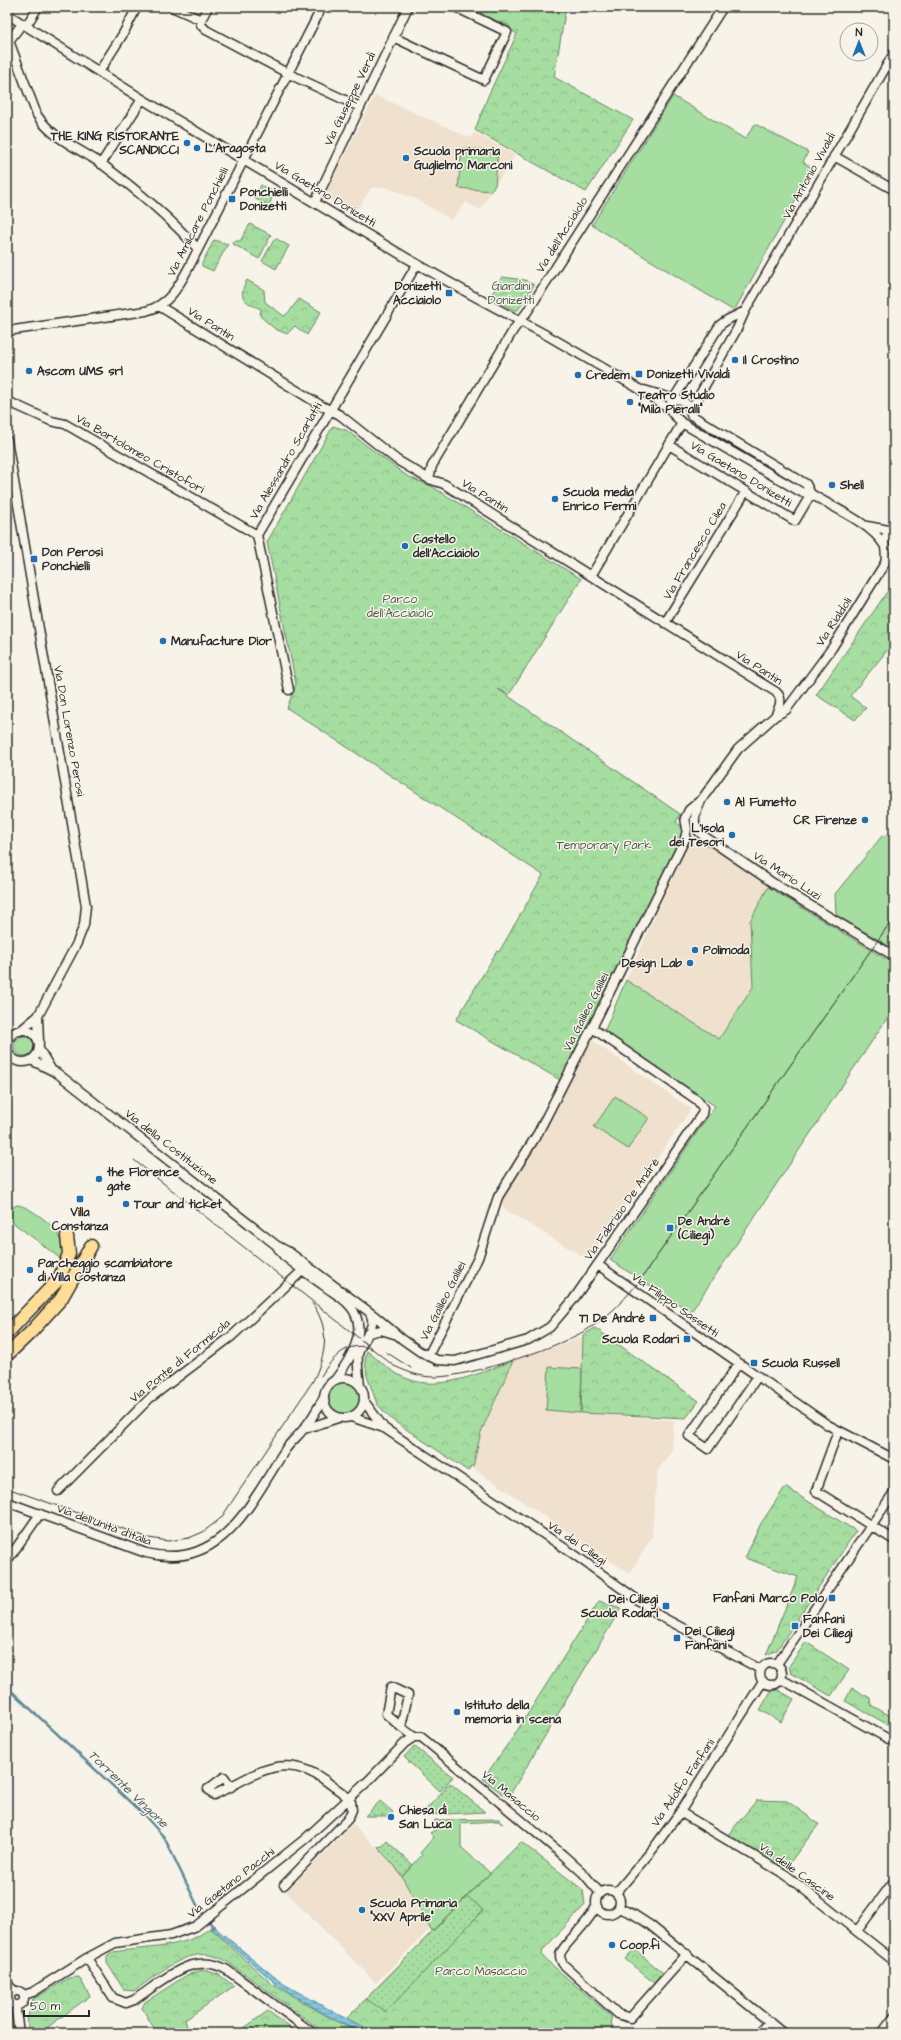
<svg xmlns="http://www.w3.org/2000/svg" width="901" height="2040" font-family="'Architects Daughter',sans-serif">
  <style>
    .built { fill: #f0e1ce }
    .grass { fill: #a6dda0; stroke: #688466 }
    .park { fill: url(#park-crowns); stroke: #688466 }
    .garden { fill: url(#garden-dots); stroke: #688466 }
    .water { fill: url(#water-rules); stroke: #5f8998 }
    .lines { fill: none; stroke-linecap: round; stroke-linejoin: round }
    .stream { stroke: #5f8998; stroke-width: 2.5 }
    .minor-casing { stroke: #2b2b2b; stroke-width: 11 }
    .highway-casing { stroke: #2b2b2b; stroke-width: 15 }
    .minor { stroke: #f7f3e8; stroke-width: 8 }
    .highway { stroke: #fedd96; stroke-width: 12 }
    .tram { stroke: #2b2b2b; stroke-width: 1 }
    .poi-dot { fill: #1f6fb2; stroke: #f7f3e8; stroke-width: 1.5 }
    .labels { text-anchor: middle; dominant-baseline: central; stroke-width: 3; stroke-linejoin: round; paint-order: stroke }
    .street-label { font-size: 12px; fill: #2b2b2b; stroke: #f7f3e8 }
    .poi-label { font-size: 12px; font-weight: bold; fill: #2b2b2b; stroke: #f7f3e8; text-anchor: start }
    .park-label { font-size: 12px; fill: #4a5848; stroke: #f7f3e8 }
    .water-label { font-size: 13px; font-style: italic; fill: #455a62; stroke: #f7f3e8 }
  </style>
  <defs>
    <pattern id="park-crowns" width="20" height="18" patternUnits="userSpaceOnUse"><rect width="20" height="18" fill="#a6dda0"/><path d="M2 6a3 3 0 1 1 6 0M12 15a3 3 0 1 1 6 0" fill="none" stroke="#8fbe8a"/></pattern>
    <pattern id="garden-dots" width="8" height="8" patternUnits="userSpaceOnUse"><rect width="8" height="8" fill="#a6dda0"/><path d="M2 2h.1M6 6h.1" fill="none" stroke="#8fbe8a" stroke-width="1.8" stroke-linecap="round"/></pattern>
    <pattern id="water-rules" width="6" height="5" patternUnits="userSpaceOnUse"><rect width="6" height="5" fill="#81c7e1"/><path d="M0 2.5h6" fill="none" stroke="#70abc1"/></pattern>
  </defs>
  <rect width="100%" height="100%" fill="#f7f3e8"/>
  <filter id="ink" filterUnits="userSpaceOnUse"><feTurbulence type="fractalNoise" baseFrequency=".025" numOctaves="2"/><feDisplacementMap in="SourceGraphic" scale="8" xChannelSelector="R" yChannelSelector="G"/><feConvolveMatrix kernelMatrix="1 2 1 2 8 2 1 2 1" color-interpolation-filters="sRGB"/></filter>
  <g filter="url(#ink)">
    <path class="built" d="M 375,95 L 471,138 L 474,132 L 515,155 L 480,210 L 466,202 L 451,220 L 416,199 L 386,187 L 371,188 L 354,215 L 324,196 Z
      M 692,834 L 768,887 L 750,921 L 753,987 L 719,1039 L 626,980 Z
      M 590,1039 L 691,1109 L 588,1260 L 506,1210 L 499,1200 Z
      M 583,1337 L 582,1413 L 674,1420 L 672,1450 L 657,1472 L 652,1536 L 630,1574 L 473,1468 L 481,1433 L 514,1360 Z
      M 353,1824 L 393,1864 L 402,1877 L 430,1929 L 376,1983 L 286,1892 Z"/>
    <path class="grass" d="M 673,96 L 745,139 L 755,124 L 808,152 L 803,162 L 813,169 L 734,311 L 592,225 Z
      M 462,148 L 498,151 L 495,185 L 491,191 L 458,188 Z
      M 894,833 L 894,949 L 836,915 L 835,894 L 882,836 Z
      M 768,887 L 894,964 L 894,1008 L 691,1312 L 610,1260 L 715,1106 L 604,1032 L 626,980 L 719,1039 L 753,987 L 750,921 Z
      M14 1046a10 10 0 1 1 20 0a10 10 0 1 1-20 0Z
      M 615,1096 L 649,1118 L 628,1149 L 594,1127 Z
      M 17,1205 C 27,1205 54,1225 58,1234 C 61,1241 63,1249 64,1256 L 61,1259 L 7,1218 L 7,1210 Z
      M 549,1367 L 582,1369 L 580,1413 L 546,1410 Z
      M328 1398a16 16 0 1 1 32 0a16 16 0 1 1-32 0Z
      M 499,1819 L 503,1823 L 502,1824 L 498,1821 L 461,1823 L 461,1847 L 490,1873 L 432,1931 L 402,1877 L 422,1855 L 420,1853 L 434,1837 L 430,1833 L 438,1828 L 433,1823 L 435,1820 Z"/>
    <path class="park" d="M 493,7 L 566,7 L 554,77 L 633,120 L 586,192 L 475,130 L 488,96 L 517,34 L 509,29 L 510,26 L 482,15 L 481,11 Z
      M 250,224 L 271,235 L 259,259 L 233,244 L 234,241 L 240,241 Z
      M 275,238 L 289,246 L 276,269 L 262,261 Z
      M 214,240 L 228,244 L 213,271 L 202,266 L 202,263 Z
      M 502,277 L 525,280 L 534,285 L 518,310 L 514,310 L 490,297 Z
      M 247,280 L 264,290 L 265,302 L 284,316 L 288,313 L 299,299 L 321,312 L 307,335 L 295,326 L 287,334 L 275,329 L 260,316 L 261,309 C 244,302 237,298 247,280 Z
      M 333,426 L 346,430 L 407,476 L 431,486 L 581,579 L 509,695 L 498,689 L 680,814 L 676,822 L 683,828 L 684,835 L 562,1081 L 456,1020 L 497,951 L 499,952 L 543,875 L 287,708 L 296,684 L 267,542 Z
      M 894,582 L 894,642 L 850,696 L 866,708 L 855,720 L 816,695 Z
      M 595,1328 L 699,1401 L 686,1418 L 581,1413 L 583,1335 Z
      M 367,1351 C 380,1361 393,1374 408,1379 C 442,1392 481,1372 513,1361 L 481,1432 L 473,1467 L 471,1466 L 468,1471 L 391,1419 L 377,1404 L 367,1376 L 365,1359 Z
      M 785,1487 L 856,1531 L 777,1650 L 766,1655 L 798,1577 L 745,1558 L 760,1525 Z
      M 599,1601 L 621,1608 L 508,1798 L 483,1779 L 515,1734 Z
      M 806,1642 L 849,1670 L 831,1696 L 791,1673 L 789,1666 Z
      M 852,1688 L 870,1698 L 871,1705 L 894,1718 L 894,1728 L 845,1701 Z
      M 778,1690 L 794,1699 L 781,1722 L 760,1710 L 771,1691 Z
      M 757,1800 L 787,1801 L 819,1824 L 785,1869 L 727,1836 Z
      M 521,1842 L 583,1890 L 585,1905 L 543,1950 L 542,1954 L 544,1958 L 611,2016 L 612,2029 L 609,2033 L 378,2033 L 346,2019 Z
      M 210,1928 L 272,1984 L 332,2019 L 360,2033 L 325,2033 L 229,1963 C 194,1939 162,1972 134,1991 L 124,1990 L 107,1963 L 107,1957 L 113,1952 C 144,1947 185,1949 210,1928 Z
      M 634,1949 L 663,1973 L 654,1983 L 625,1959 Z
      M 202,1970 L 218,1974 L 234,1986 L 185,2020 L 187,2026 L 176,2033 L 157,2033 L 142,2008 L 145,2002 L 187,1975 Z
      M 79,1977 L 90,1996 L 48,2027 L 51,2033 L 30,2033 L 27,2020 L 33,1999 L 69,1978 Z
      M 268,2011 L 297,2033 L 237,2033 Z"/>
    <path class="garden" d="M 261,185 L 274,192 L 269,206 L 254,198 Z
      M 414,1746 L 453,1777 L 440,1791 L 404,1757 Z
      M 450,1783 L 485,1812 L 425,1815 L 423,1813 Z
      M 380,1801 L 393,1812 L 390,1816 L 365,1816 Z
      M 387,1841 L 413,1865 L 402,1877 L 394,1865 L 377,1847 L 383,1846 Z
      M 467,1896 L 483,1910 L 386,2012 L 366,1999 Z"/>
    <path class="water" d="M 214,1925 L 219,1931 L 282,1983 L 341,2016 L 376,2033 L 361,2033 L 332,2018 L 280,1987 L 210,1927 Z"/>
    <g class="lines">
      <path class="stream" d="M 7,1687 L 145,1816 L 164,1837 L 198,1907 L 214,1928"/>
      <defs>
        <path id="minor" d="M 172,7 L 201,20
          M 7,14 L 142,99 L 405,257 L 470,294 L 550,337 L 636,387 L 672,411
          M 201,20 L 201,25 L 206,30 L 289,74 L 360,107
          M 201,20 L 208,7
          M 22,24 L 9,41 L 37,115 C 52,139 81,149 103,165 C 137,190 170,218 198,249
          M 26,26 L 38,7
          M 393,37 L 484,80 L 507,32 L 455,7
          M 99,72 L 123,34 L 137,7
          M 834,156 L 894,190
          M 101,164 L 142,99
          M 315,202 L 408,7
          M 159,306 L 322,406 L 340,415 L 397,460 L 429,479 L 444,484 L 776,692 C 784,699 779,708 775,716
          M 745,311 L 727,320 L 720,325 L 671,403 L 672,413 L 682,423 L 801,492 L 811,494 C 832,507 871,523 884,545
          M 7,331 L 146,311 C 169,305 179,286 189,267 L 322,7
          M 644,390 L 674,399 L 682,400 L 689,406 L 691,413
          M 7,401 L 51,421 L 65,424 L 257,535
          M 691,410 L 737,329 L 745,311 L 894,53
          M 691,415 L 806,484 L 811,494
          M 7,440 L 86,906 L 84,925 L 77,943 L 38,1016 L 20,1031
          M 669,445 L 795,521 L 811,494
          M 429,479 L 432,466 L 514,329 L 527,312 L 723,7
          M 867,526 L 894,531
          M 591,576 L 682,423
          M 665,623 L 746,491
          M 289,690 L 257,535 L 417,264
          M 701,801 C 696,813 690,823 701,834 L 773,883 L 894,956
          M 38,1016 L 39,1042
          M7 1046a16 16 0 1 1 32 0a16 16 0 1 1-32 0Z
          M 39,1049 L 51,1069
          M 31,1060 L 57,1073 L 276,1245 L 289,1252 L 376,1317 L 402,1339 L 419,1351 L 437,1360 L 455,1361 L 528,1340 L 550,1327 L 573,1300 L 702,1114 L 703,1108 L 697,1100 L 592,1028
          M 278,1248 L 284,1256 C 297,1266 310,1276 323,1285 C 332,1292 343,1297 350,1306 C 370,1329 350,1360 335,1380
          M 598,1265 L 828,1425 L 894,1459
          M 368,1333 L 381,1330 L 394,1334
          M 428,1356 L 478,1258 L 498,1197 L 538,1133 L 600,1012 L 685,839 L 687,829 L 685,818 L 689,810 L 702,799 L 738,749 L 775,716 L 786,710 L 832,648 L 885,563 C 889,550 877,537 894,530
          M 739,1363 L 689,1436 L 708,1449 L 758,1376
          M324 1398a20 20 0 1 1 40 0a20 20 0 1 1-40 0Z
          M 360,1386 C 359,1376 357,1365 358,1355 C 360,1341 380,1325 369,1312
          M 364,1401 L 384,1428
          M 351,1417 L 384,1428 L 575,1555 L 660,1616 L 760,1669
          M 304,1429 L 338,1418
          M 838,1431 L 816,1491 L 894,1540
          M 58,1491 L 150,1398 L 232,1336 L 303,1270
          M 7,1502 L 146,1553 C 222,1572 251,1502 285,1450 C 291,1441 299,1436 305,1427 C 312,1419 317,1409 323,1399
          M 7,1561 L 40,1514
          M760 1674a11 11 0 1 1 22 0a11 11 0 1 1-22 0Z
          M 777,1664 L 894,1492
          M 781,1679 L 894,1742
          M 391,1687 L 408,1695 L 401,1727 L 386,1714 Z
          M 401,1727 L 414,1737 L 421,1737 L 426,1741 L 563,1855 L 583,1873 L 600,1893
          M 231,1787 L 224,1777 L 208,1789 L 214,1795 C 257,1774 285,1748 330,1784 C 336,1789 346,1794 351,1802 L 352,1810 L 348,1819 L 284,1885
          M 680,1812 L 786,1875 L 894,1961
          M596 1902a12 12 0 1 1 24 0a12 12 0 1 1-24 0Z
          M 616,1893 L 653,1849 L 680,1812 L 763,1681
          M 596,1906 C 590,1923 562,1945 560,1955 C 560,1958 561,1961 563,1964 L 618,2014 L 630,2018 L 687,1954
          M 619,1908 L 633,1914 L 650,1925 L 783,2033
          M 857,1931 L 894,1881
          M 87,1958 L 113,1998 L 126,2003 L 134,2000 C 161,1983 193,1949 227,1970 L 313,2033
          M 7,1981 L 10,1987 L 15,1991
          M10 1998a7 7 0 1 1 14 0a7 7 0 1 1-14 0Z
          M 24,1995 L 33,1992 L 87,1958 L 115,1943 L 171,1935 L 196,1926 L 305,1839 L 368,1781 L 405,1743 L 414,1737
          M 17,2006 L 16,2011 L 19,2033
          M 759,2033 L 770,2022
          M 882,2033 L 894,2017"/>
        <path id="highway" d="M 7,1333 L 59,1279 L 69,1254 L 67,1236
          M 7,1355 L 31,1332 L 61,1299 L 91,1246"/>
      </defs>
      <use href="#minor" class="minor-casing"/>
      <use href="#highway" class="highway-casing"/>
      <use href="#minor" class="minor"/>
      <use href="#highway" class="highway"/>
      <path class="tram" d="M 134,1160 L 394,1366 C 408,1372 419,1377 435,1377 C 470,1377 564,1346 593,1326 C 612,1313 627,1297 641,1279 L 894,917
        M 386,1352 L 411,1368
        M 321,1376 C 332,1358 348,1339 372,1349
        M 7,1488 L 149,1538 L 168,1541 L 189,1538 L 203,1532 L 221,1518 L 313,1381 C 326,1354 331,1330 312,1303"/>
    </g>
  </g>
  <g class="poi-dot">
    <circle cx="187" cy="143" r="4"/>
    <circle cx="197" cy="148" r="4"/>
    <circle cx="406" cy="158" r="4"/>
    <rect x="228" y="195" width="8" height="8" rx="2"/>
    <rect x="445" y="289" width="8" height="8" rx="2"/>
    <circle cx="735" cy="360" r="4"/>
    <circle cx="29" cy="371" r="4"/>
    <rect x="635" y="370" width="8" height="8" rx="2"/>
    <circle cx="578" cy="375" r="4"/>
    <circle cx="630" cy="402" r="4"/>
    <circle cx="832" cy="485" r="4"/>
    <circle cx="555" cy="499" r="4"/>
    <circle cx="405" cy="546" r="4"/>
    <rect x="30" y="555" width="8" height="8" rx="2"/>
    <circle cx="163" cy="641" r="4"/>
    <circle cx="727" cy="802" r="4"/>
    <circle cx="865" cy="820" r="4"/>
    <circle cx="732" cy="835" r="4"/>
    <circle cx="695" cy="950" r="4"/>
    <circle cx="690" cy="963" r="4"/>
    <circle cx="99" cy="1179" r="4"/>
    <rect x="76" y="1195" width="8" height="8" rx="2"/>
    <circle cx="126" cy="1204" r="4"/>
    <rect x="666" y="1224" width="8" height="8" rx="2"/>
    <circle cx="30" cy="1270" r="4"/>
    <rect x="649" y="1314" width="8" height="8" rx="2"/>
    <rect x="683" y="1335" width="8" height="8" rx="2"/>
    <rect x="750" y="1359" width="8" height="8" rx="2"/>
    <rect x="828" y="1594" width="8" height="8" rx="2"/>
    <rect x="662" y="1602" width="8" height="8" rx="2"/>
    <rect x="791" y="1622" width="8" height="8" rx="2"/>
    <rect x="673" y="1634" width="8" height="8" rx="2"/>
    <circle cx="457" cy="1712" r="4"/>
    <circle cx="391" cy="1817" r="4"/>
    <circle cx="362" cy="1910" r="4"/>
    <circle cx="612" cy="1945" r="4"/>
  </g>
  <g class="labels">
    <g class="street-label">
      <text transform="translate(350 99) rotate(-64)">Via Giuseppe Verdi</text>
      <text transform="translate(809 176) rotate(-61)">Via Antonio Vivaldi</text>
      <text transform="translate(325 194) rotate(31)">Via Gaetano Donizetti</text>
      <text transform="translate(198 222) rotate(-63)">Via Amilcare Ponchielli</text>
      <text transform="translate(562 235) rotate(-58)">Via dell'Acciaiolo</text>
      <text transform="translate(211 324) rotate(32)">Via Pantin</text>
      <text transform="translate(140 454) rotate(30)">Via Bartolomeo Cristofori</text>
      <text transform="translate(286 461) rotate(-60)">Via Alessandro Scarlatti</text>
      <text transform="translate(741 474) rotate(31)">Via Gaetano Donizetti</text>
      <text transform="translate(485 496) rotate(32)">Via Pantin</text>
      <text transform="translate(695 551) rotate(-59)">Via Francesco Cilea</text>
      <text transform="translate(834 622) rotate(-57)">Via Rialdoli</text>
      <text transform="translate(759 668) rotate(33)">Via Pantin</text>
      <text transform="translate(69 731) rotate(80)">Via Don Lorenzo Perosi</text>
      <text transform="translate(787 876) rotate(33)">Via Mario Luzi</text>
      <text transform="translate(586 1012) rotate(-63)">Via Galileo Galilei</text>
      <text transform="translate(171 1147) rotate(38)">Via della Costituzione</text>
      <text transform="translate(622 1209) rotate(-55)">Via Fabrizio De André</text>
      <text transform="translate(443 1301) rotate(-63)">Via Galileo Galilei</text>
      <text transform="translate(675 1305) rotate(35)">Via Filippo Sassetti</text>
      <text transform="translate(180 1361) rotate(-39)">Via Ponte di Formicola</text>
      <text transform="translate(104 1525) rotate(20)">Via dell'Unità d'Italia</text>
      <text transform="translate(577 1543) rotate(34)">Via dei Ciliegi</text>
      <text transform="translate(683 1783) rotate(-56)">Via Adolfo Fanfani</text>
      <text transform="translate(511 1796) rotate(40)">Via Masaccio</text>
      <text transform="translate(797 1872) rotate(36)">Via delle Cascine</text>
      <text transform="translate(231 1883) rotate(-38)">Via Gaetano Pacchi</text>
    </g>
    <g class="poi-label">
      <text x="179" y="136" text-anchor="end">THE KING RISTORANTE<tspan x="179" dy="14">SCANDICCI</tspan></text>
      <text x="205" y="148">L’Aragosta</text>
      <text x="414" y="151">Scuola primaria<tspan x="414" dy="14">Guglielmo Marconi</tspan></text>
      <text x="240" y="192">Ponchielli<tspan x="240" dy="14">Donizetti</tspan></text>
      <text x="441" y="286" text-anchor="end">Donizetti<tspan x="441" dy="14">Acciaiolo</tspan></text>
      <text x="743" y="360">Il Crostino</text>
      <text x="37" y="371">Ascom UMS srl</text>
      <text x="647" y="374">Donizetti Vivaldi</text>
      <text x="586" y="375">Credem</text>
      <text x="638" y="395">Teatro Studio<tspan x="638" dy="14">"Mila Pieralli"</tspan></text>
      <text x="840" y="485">Shell</text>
      <text x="563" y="492">Scuola media<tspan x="563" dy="14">Enrico Fermi</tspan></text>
      <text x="413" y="539">Castello<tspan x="413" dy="14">dell'Acciaiolo</tspan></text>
      <text x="42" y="552">Don Perosi<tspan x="42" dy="14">Ponchielli</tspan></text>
      <text x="171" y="641">Manufacture Dior</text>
      <text x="735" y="802">Al Fumetto</text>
      <text x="857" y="820" text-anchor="end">CR Firenze</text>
      <text x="724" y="828" text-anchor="end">L'Isola<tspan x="724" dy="14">dei Tesori</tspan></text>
      <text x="703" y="950">Polimoda</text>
      <text x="682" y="963" text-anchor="end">Design Lab</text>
      <text x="107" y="1172">the Florence<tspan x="107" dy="14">gate</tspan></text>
      <text x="134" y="1204">Tour and ticket</text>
      <text x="80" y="1212" text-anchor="middle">Villa<tspan x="80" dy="14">Constanza</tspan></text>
      <text x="678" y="1221">De André<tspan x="678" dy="14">(Ciliegi)</tspan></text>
      <text x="38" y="1263">Parcheggio scambiatore<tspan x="38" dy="14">di Villa Costanza</tspan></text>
      <text x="645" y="1318" text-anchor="end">T1 De André</text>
      <text x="679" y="1339" text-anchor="end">Scuola Rodari</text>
      <text x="762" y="1363">Scuola Russell</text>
      <text x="824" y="1598" text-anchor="end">Fanfani Marco Polo</text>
      <text x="658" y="1599" text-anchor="end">Dei Ciliegi<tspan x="658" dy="14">Scuola Rodari</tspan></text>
      <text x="803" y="1619">Fanfani<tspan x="803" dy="14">Dei Ciliegi</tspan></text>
      <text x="685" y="1631">Dei Ciliegi<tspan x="685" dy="14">Fanfani</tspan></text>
      <text x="465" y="1705">Istituto della<tspan x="465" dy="14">memoria in scena</tspan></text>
      <text x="399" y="1810">Chiesa di<tspan x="399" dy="14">San Luca</tspan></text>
      <text x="370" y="1903">Scuola Primaria<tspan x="370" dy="14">"XXV Aprile"</tspan></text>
      <text x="620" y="1945">Coop.fi</text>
    </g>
    <g class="park-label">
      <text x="511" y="286">Giardini<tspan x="511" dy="14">Donizetti</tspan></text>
      <text x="400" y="599">Parco<tspan x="400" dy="14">dell'Acciaiolo</tspan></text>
      <text x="604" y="845">Temporary Park</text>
      <text x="481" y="1971">Parco Masaccio</text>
    </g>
    <g class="water-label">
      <text transform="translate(128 1789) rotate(44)">Torrente Vingone</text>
    </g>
  </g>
  <rect width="901" height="2040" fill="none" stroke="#f7f3e8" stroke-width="24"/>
  <rect x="12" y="12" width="877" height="2016" fill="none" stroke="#2b2b2b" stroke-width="1.5" filter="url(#ink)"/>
  <g transform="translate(859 42)"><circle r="19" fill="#f7f3e8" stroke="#a5a39c"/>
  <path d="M0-3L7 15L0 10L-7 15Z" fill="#1f6fb2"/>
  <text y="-6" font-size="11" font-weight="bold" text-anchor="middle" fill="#2b2b2b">N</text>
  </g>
  <path d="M24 2010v6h65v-6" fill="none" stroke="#2b2b2b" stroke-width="2"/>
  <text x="30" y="2010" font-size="12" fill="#2b2b2b" stroke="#f7f3e8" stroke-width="3" paint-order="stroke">50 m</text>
</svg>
